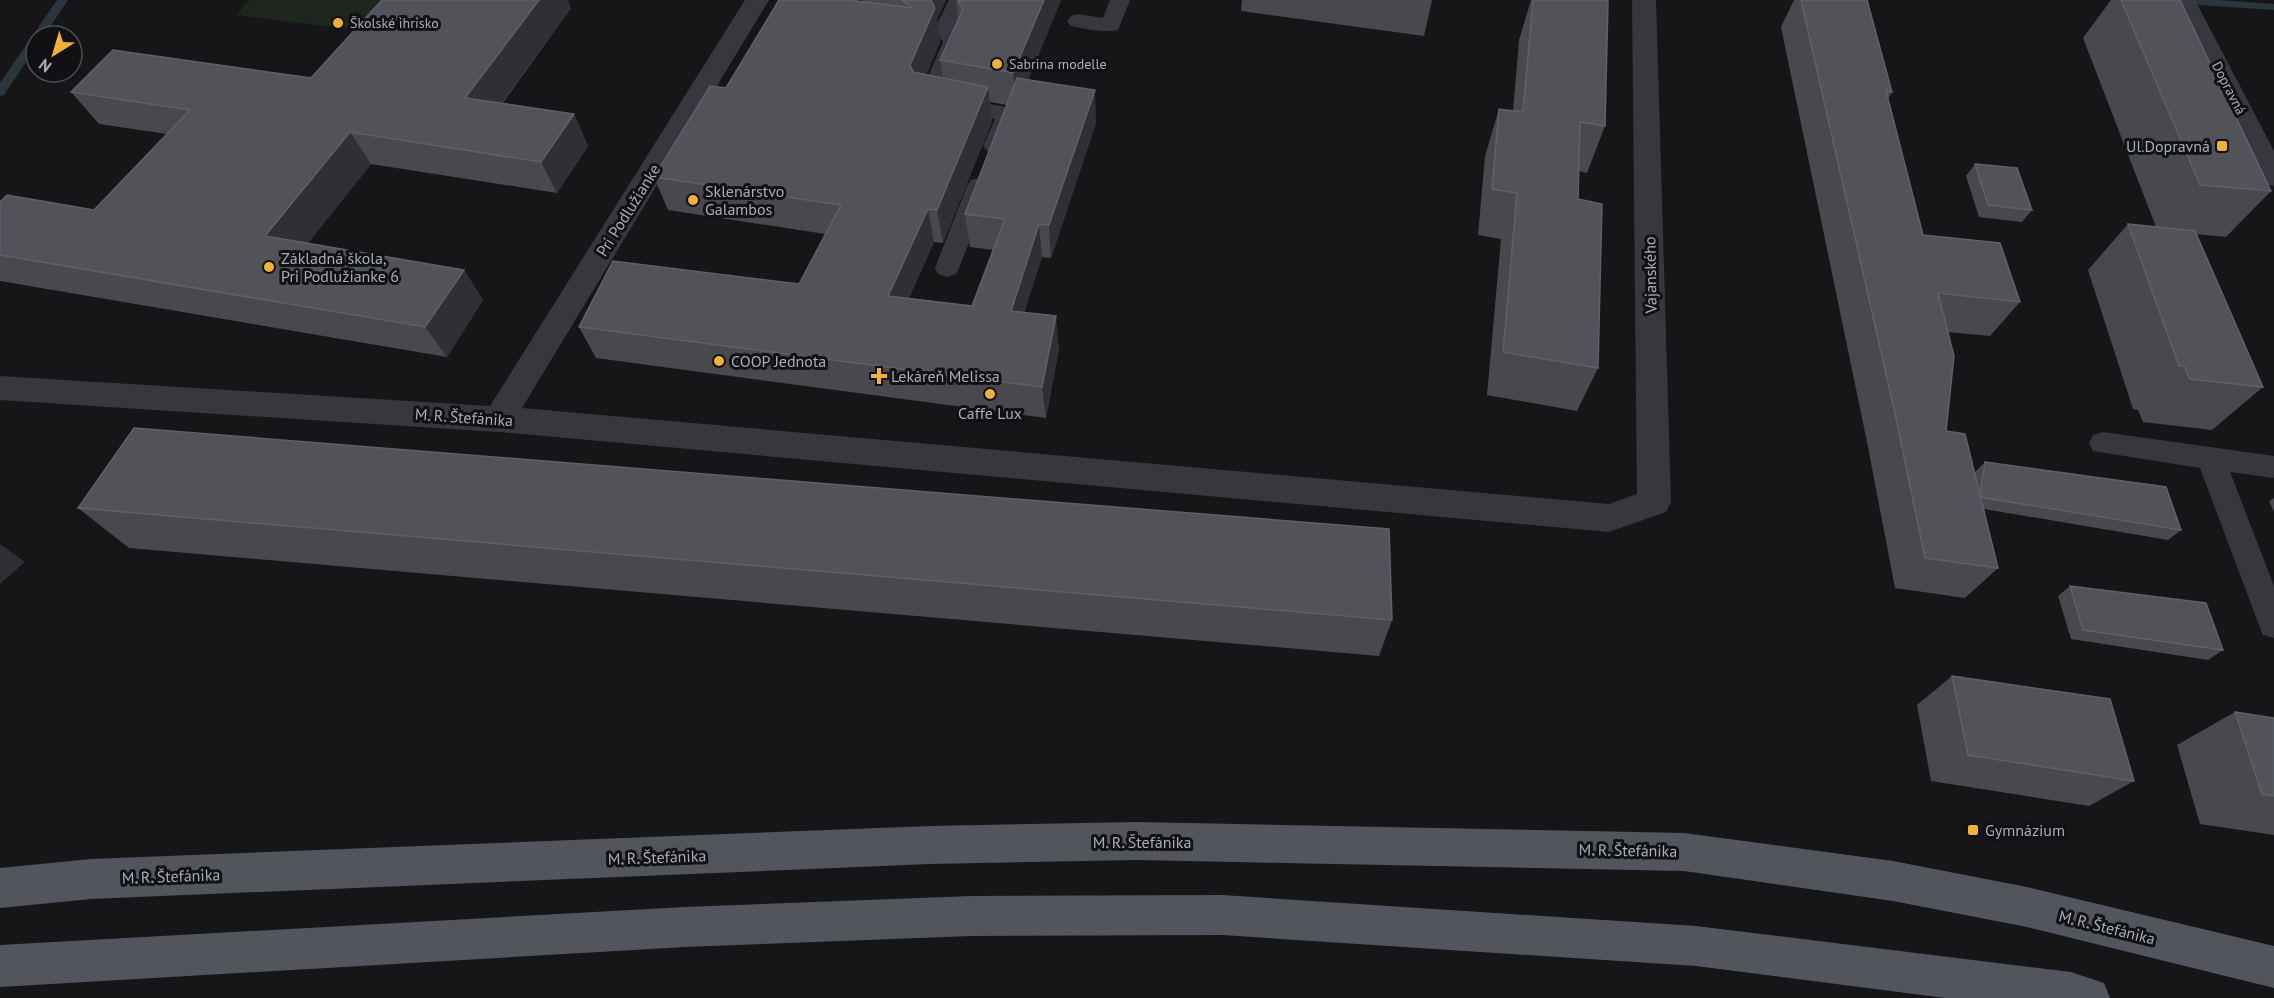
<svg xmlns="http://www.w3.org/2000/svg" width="2274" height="998" font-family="'PT Sans',sans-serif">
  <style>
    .green { fill: #1e261f }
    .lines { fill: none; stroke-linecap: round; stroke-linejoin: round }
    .stream { fill: #2c353c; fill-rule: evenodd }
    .service { fill: #37383d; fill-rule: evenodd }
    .minor { fill: #37383d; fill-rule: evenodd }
    .primary { fill: #53555c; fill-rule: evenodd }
    .wall { fill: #47494d; fill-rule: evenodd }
    .shaded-wall { fill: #2f3033 }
    .building { fill: #525359; stroke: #5f6168; stroke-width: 1.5 }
    .poi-dot { fill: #f2b134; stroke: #111113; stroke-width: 2 }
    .labels { text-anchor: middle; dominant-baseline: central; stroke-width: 6; stroke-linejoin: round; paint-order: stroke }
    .far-poi-label { font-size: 14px; fill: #a8adb8; stroke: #111113; text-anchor: start }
    .far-street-label { font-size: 14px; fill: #a8adb8; stroke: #111113 }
    .poi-label { font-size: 16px; fill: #a8adb8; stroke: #111113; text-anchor: start }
    .street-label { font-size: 16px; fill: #a8adb8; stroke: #111113 }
  </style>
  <rect width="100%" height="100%" fill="#161618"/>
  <path class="green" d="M 250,0 L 394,0 L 367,31 L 236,15 Z"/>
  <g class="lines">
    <path class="stream" d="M 57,0 L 68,0 L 44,36 L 36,36 L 36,47 L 4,95 L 0,96 L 0,83 Z
      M 2164,0 L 2219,0 L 2274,4 L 2274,10 L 2169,3 Z"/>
    <path class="service" d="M 949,0 L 969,0 L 957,28 L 965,42 L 942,95 L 1016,109 L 1019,114 L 1003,151 L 995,154 L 987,151 L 983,146 L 995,119 L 929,107 L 921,105 L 918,100 L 943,42 L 935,28 Z
      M 1110,0 L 1130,0 L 1118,30 C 1104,33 1085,29 1071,26 L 1067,21 L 1071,16 L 1078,14 L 1103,18 Z
      M 979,178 L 987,180 L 991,186 L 959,268 L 956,274 L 947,277 L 938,274 L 935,268 L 967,186 L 971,180 Z
      M 2103,432 L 2274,456 L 2274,478 L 2230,472 L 2274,586 L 2274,638 L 2263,635 L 2259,625 L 2200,468 L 2093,451 L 2089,443 L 2093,435 Z"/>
    <path class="minor" d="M 745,0 L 769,0 L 522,408 L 1609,504 L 1637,494 L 1632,0 L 1656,0 L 1671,502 L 1666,512 L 1609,532 L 499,432 L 0,400 L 0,376 L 490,406 Z
      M 2171,0 L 2195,0 L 2274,151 L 2274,186 L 2264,184 L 2260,177 Z"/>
    <path class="primary" d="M 1137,822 L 1684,833 L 1893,861 L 2027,887 L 2274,946 L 2274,988 L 2027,927 L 1893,901 L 1684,871 L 1137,860 L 930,864 L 91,899 L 0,908 L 0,868 L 91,859 L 930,826 Z
      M 1222,895 L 1696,926 L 2071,972 L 2104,983 L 2110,998 L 1945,998 L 1696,966 L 1222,935 L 972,936 L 685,947 L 0,987 L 0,945 L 685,907 L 972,896 Z"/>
  </g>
  <path class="wall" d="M 862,0 L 946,0 L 937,19 L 940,42 L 926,75 L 943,78 L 940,60 L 958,19 L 956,0 L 1061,0 L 1028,80 L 1096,123 L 1051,258 L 1042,257 L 1024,312 L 1059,348 L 1046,418 L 596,358 L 579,327 L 799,284 L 825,234 L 668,210 L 654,177 L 865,2 ZM 990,102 L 1007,105 L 965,214 L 970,247 L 993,250 L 972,306 L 909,298 L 934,242 L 943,243 L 992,121 Z
    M 1242,0 L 1432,0 L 1424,36 L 1241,11 Z
    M 1531,0 L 1600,0 L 1605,126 L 1587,173 L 1579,171 L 1578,199 L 1598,368 L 1577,411 L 1487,395 L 1501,239 L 1478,235 L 1485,156 L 1499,109 L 1513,111 L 1519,40 Z
    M 1794,0 L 1867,0 L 1892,92 L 1888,99 L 1923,235 L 2020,302 L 1990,336 L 1948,332 L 1946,431 L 1974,473 L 1985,462 L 2181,530 L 2168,540 L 1984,509 L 1998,568 L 1965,598 L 1895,588 L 1867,442 L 1781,27 Z
    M 2111,0 L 2180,0 L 2271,191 L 2226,237 L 2196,234 L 2263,387 L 2212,430 L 2143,422 L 2138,410 L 2133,409 L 2088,270 L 2128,224 L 2156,227 L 2083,38 Z
    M 571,8 L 502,104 L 574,114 L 588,146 L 557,193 L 371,164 L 308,243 L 464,270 L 483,300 L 447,357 L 0,281 L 0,202 L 94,210 L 167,134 L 99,124 L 71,92 L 311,78 Z
    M 1975,164 L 2032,210 L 2022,222 L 1979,217 L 1966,176 Z
    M 2274,498 L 2274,512 L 2269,501 Z
    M 78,508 L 1392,620 L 1379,656 L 129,548 Z
    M 2070,586 L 2223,650 L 2208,660 L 2071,639 L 2058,596 Z
    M 1952,676 L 2134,781 L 2089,806 L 1931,781 L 1917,705 Z
    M 2235,712 L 2274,718 L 2274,835 L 2200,824 L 2177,745 Z"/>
  <path class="shaded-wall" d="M 539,0 L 568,0 L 571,8 L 482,130 L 465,98 Z
    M 929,0 L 946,0 L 937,19 L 940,42 L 916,99 L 910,65 Z
    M 1044,0 L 1061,0 L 1017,107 L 1013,73 Z
    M 988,87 L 992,121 L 943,243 L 937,210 Z
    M 1095,90 L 1096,123 L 1051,258 L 1049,225 Z
    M 574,114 L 588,146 L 557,193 L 541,162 Z
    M 350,132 L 371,164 L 289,267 L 265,236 Z
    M 928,209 L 934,242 L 896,327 L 888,296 Z
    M 1039,224 L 1042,257 L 1015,343 L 1011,311 Z
    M 464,270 L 483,300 L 447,357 L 425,327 Z
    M 1056,316 L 1059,348 L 1046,418 L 1042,387 Z
    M 0,544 L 25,562 L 0,584 Z"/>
  <path class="building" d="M 382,0 L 539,0 L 465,98 L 574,114 L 541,162 L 350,132 L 265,236 L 464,270 L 425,327 L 0,255 L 0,202 L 7,195 L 94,210 L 190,110 L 71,92 L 113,50 L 311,78 Z
    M 779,0 L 849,0 L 913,8 L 902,0 L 931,0 L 935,8 L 910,65 L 913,72 L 988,87 L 937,210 L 928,209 L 888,296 L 972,306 L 1005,219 L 965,214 L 1017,78 L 1095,90 L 1049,225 L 1039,224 L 1011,311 L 1056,316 L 1042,387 L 579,327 L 613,261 L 799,284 L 841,205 L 654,177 L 710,86 L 726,88 Z
    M 958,0 L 1044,0 L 1013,73 L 940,60 L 963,9 Z
    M 1533,0 L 1600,0 L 1608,1 L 1605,126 L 1580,122 L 1578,199 L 1602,204 L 1598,368 L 1503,352 L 1517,193 L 1492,189 L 1499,109 L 1523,112 Z
    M 1801,0 L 1867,0 L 1892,92 L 1886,91 L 1923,235 L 2000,243 L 2020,302 L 1938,293 L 1954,356 L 1946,431 L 1965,434 L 1998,568 L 1925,558 L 1894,409 Z
    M 2121,0 L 2180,0 L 2271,191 L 2200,185 Z
    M 1975,164 L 2017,168 L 2032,210 L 1988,205 Z
    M 2128,224 L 2195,231 L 2263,387 L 2190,379 L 2184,366 L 2179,366 Z
    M 134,428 L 1389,529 L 1392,620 L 78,508 Z
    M 1985,462 L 2166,487 L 2181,530 L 1980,497 L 1980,494 Z
    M 2070,586 L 2206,603 L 2223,650 L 2083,630 Z
    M 1952,676 L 2110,699 L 2134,781 L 1968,755 Z
    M 2235,712 L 2274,718 L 2274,796 L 2262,794 Z"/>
  <g class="poi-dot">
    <circle cx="338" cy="23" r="6"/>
    <circle cx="997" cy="64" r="6"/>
    <rect x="2216" y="140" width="12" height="12" rx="3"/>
    <circle cx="693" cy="200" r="6"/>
    <circle cx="269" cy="267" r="6"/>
    <circle cx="719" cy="361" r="6"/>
    <path d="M876 367h6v6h6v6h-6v6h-6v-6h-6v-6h6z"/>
    <circle cx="990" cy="394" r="6"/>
    <rect x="1967" y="824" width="12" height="12" rx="3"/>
  </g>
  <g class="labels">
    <g class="far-poi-label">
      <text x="350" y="23">Školské ihrisko</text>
      <text x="1009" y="64">Sabrina modelle</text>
    </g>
    <g class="far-street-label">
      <text transform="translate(2229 88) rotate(63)">Dopravná</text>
    </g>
    <g class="poi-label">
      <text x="2210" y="146" text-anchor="end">Ul.Dopravná</text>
      <text x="705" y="191">Sklenárstvo<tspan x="705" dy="18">Galambos</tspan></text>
      <text x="281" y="258">Základná škola,<tspan x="281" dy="18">Pri Podlužianke 6</tspan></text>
      <text x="731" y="361">COOP Jednota</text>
      <text x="891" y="376">Lekáreň Melissa</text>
      <text x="990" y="413" text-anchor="middle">Caffe Lux</text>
      <text x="1985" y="830">Gymnázium</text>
    </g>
    <g class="street-label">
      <text transform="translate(628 210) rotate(-58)">Pri Podlužianke</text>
      <text transform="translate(1650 275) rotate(-91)">Vajanského</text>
      <text transform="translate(464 417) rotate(4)">M. R. Štefánika</text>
      <text x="1142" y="842">M. R. Štefánika</text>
      <text transform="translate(1628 850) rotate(1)">M. R. Štefánika</text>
      <text transform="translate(657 857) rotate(-2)">M. R. Štefánika</text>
      <text transform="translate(171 876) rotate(-2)">M. R. Štefánika</text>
      <text transform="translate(2107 927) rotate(14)">M. R. Štefánika</text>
    </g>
  </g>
  <g transform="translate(54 54) rotate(217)"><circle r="28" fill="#111113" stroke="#4d4f55" stroke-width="1.5"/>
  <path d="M0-4.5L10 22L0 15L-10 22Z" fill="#f2b134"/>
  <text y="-9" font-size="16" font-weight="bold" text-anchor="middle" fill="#a8adb8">N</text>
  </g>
</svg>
